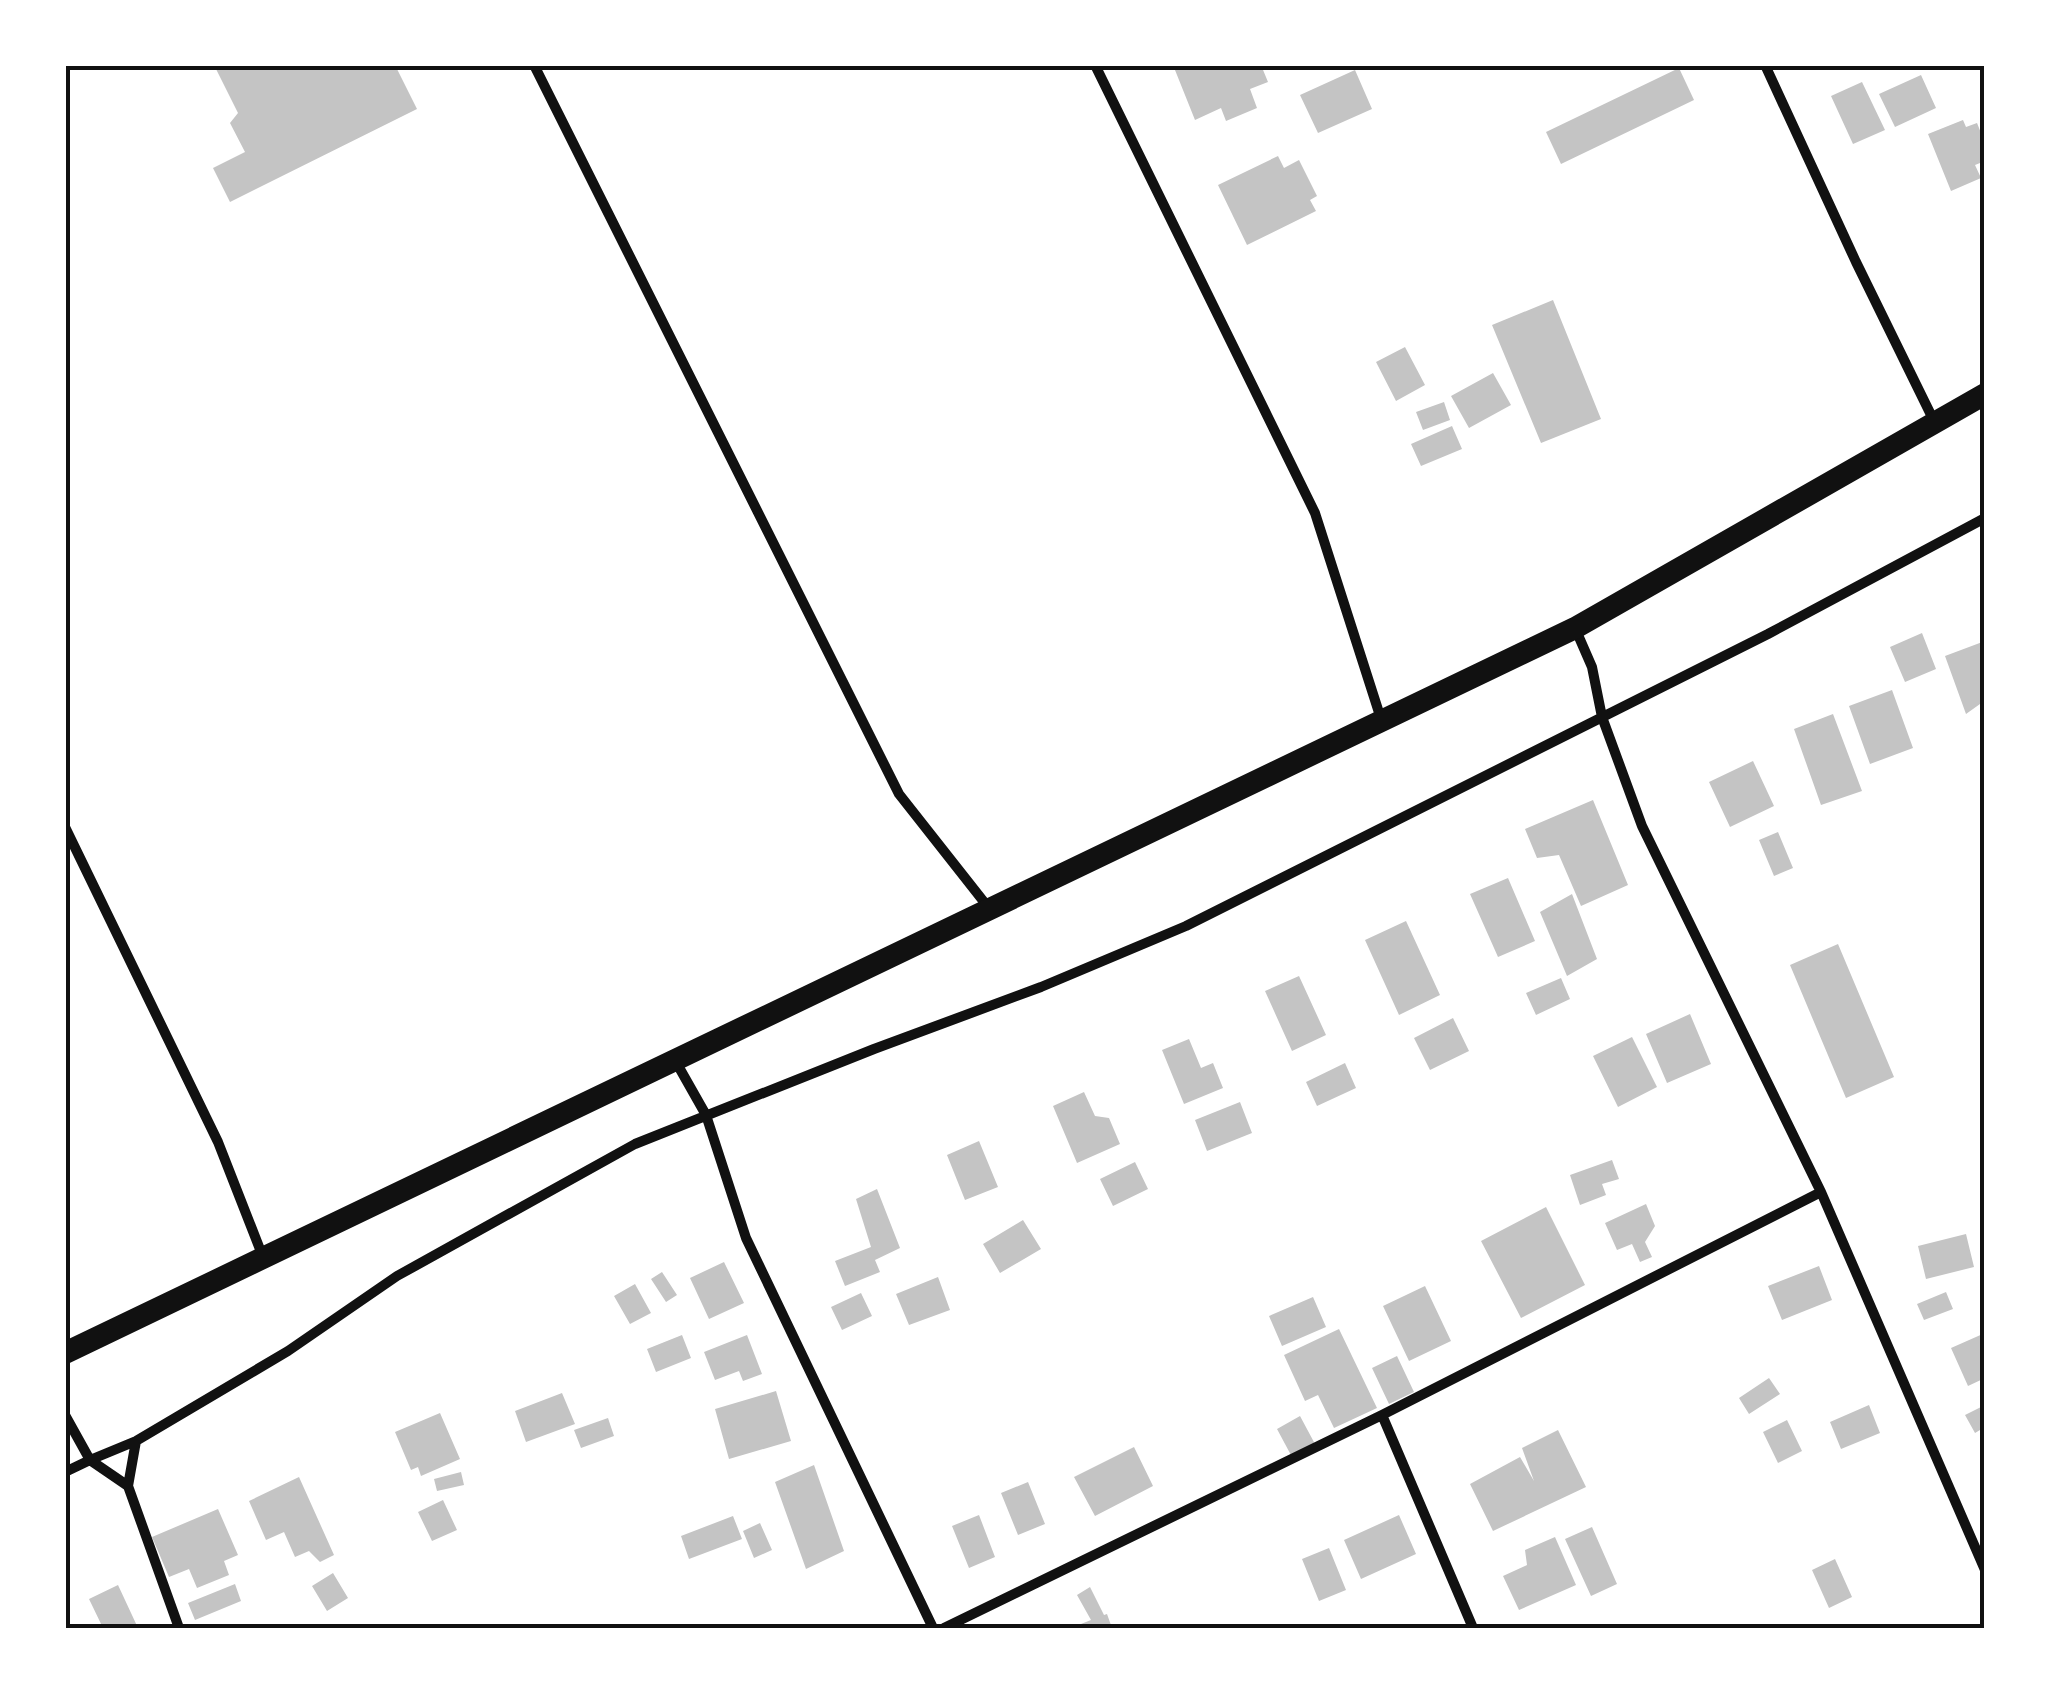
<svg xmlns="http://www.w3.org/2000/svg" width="2050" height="1693" font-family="'Fira Sans',sans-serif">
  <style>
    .building { fill: #c4c4c4 }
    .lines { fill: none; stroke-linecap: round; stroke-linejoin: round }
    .minor { stroke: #111; stroke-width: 10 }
    .primary { stroke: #111; stroke-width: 22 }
    .neatline { fill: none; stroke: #111; stroke-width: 4 }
  </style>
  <rect width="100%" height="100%" fill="#fff"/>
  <path class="building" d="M 214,65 L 395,65 L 417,109 L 230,202 L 213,168 L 245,152 L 230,123 L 238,113 Z
    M 1173,65 L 1261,65 L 1268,82 L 1250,89 L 1257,108 L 1226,121 L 1221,108 L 1195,120 Z
    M 1679,68 L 1694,100 L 1561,164 L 1546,132 Z
    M 1355,70 L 1372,109 L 1318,133 L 1300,95 Z
    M 1921,75 L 1936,108 L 1895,127 L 1879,94 Z
    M 1862,82 L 1885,130 L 1853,144 L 1831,96 Z
    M 1963,120 L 1966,127 L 1977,123 L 1985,143 L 1985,161 L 1975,165 L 1981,178 L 1951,191 L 1928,134 Z
    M 1278,156 L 1284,168 L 1299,160 L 1317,196 L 1310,200 L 1316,211 L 1247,245 L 1218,185 Z
    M 1553,300 L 1601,419 L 1541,443 L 1492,325 Z
    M 1405,347 L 1425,385 L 1396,401 L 1376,362 Z
    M 1493,373 L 1511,405 L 1469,428 L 1451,396 Z
    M 1444,402 L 1450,420 L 1423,430 L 1416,412 Z
    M 1452,426 L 1462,449 L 1421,466 L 1411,444 Z
    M 1922,633 L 1936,669 L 1905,682 L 1890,647 Z
    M 1985,641 L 1985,717 L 1980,704 L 1966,714 L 1945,656 Z
    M 1892,690 L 1913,748 L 1870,764 L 1849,706 Z
    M 1833,714 L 1862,791 L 1821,805 L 1794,729 Z
    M 1753,761 L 1774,806 L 1730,827 L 1709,782 Z
    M 1593,800 L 1628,885 L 1581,906 L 1559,855 L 1537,858 L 1525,829 Z
    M 1778,832 L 1793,868 L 1774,876 L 1759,840 Z
    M 1508,878 L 1535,941 L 1498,957 L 1470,894 Z
    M 1572,894 L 1597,959 L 1567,976 L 1540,912 Z
    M 1406,921 L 1440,995 L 1399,1015 L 1365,940 Z
    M 1838,944 L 1894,1077 L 1846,1098 L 1790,965 Z
    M 1299,976 L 1326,1035 L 1292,1051 L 1265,991 Z
    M 1561,978 L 1570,999 L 1536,1015 L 1526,993 Z
    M 1690,1014 L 1711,1064 L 1667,1083 L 1646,1034 Z
    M 1453,1018 L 1469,1051 L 1430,1070 L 1414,1038 Z
    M 1632,1037 L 1657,1087 L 1618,1107 L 1593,1056 Z
    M 1189,1039 L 1201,1068 L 1213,1063 L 1223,1088 L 1184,1104 L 1162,1050 Z
    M 1345,1063 L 1356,1088 L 1317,1106 L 1306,1082 Z
    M 1084,1092 L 1095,1116 L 1109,1118 L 1120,1144 L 1077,1163 L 1053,1106 Z
    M 1240,1102 L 1252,1133 L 1207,1151 L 1195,1120 Z
    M 979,1141 L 998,1187 L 965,1200 L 947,1155 Z
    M 1612,1160 L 1619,1179 L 1602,1184 L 1606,1195 L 1580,1205 L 1570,1175 Z
    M 1135,1162 L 1148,1189 L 1113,1206 L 1100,1179 Z
    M 877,1189 L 900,1248 L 875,1260 L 880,1272 L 845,1286 L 835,1261 L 871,1247 L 856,1199 Z
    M 1646,1204 L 1655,1226 L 1645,1242 L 1652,1257 L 1640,1262 L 1632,1244 L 1617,1250 L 1605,1223 Z
    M 1546,1207 L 1585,1285 L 1521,1318 L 1481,1241 Z
    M 1023,1220 L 1041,1249 L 1000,1273 L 983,1244 Z
    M 1966,1234 L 1974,1267 L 1926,1279 L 1918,1246 Z
    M 724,1262 L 744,1303 L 709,1319 L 690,1278 Z
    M 1819,1266 L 1832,1300 L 1782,1320 L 1768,1286 Z
    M 662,1272 L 677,1295 L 666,1302 L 651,1279 Z
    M 938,1277 L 950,1310 L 909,1325 L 896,1294 Z
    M 635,1284 L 651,1313 L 630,1324 L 614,1296 Z
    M 1425,1286 L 1451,1341 L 1409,1361 L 1383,1306 Z
    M 1946,1292 L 1953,1309 L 1924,1320 L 1917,1304 Z
    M 861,1293 L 872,1316 L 842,1330 L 831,1307 Z
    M 1313,1297 L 1326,1327 L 1282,1346 L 1269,1316 Z
    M 1339,1329 L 1377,1408 L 1334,1428 L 1318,1395 L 1305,1401 L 1284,1355 Z
    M 1985,1333 L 1985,1378 L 1968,1386 L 1951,1348 Z
    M 682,1335 L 691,1358 L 656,1372 L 647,1349 Z
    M 747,1335 L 762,1374 L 743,1381 L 739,1371 L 715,1380 L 704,1352 Z
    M 1397,1356 L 1414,1392 L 1389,1404 L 1372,1368 Z
    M 1769,1378 L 1780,1394 L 1749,1414 L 1739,1398 Z
    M 776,1391 L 791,1441 L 729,1459 L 715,1409 Z
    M 562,1393 L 575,1424 L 526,1442 L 515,1411 Z
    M 1869,1405 L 1880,1433 L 1841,1449 L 1830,1422 Z
    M 1985,1405 L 1985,1427 L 1975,1433 L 1965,1415 Z
    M 440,1413 L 460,1459 L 421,1476 L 418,1467 L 411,1470 L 395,1432 Z
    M 1300,1416 L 1315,1444 L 1292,1457 L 1277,1429 Z
    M 608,1418 L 614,1436 L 581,1448 L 574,1430 Z
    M 1787,1420 L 1802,1451 L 1778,1463 L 1763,1432 Z
    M 1558,1430 L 1586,1487 L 1493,1531 L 1470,1484 L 1520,1457 L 1534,1481 L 1522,1448 Z
    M 1134,1447 L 1153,1486 L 1095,1516 L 1074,1477 Z
    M 814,1465 L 844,1551 L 806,1569 L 775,1482 Z
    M 461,1472 L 464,1485 L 437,1491 L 434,1479 Z
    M 299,1477 L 334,1555 L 320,1562 L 309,1551 L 295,1557 L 284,1532 L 266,1540 L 249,1501 Z
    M 1028,1482 L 1045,1524 L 1018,1535 L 1001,1493 Z
    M 443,1500 L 457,1530 L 432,1541 L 418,1512 Z
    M 218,1509 L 238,1555 L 224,1561 L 229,1575 L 197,1588 L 189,1569 L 169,1577 L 152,1537 Z
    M 979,1515 L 995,1557 L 969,1568 L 952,1526 Z
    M 1399,1515 L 1416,1554 L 1361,1579 L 1344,1540 Z
    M 733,1516 L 742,1539 L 689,1559 L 681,1536 Z
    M 760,1523 L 772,1550 L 754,1558 L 743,1531 Z
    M 1592,1527 L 1617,1584 L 1591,1596 L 1565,1539 Z
    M 1555,1537 L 1576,1585 L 1519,1610 L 1503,1576 L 1527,1565 L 1525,1550 Z
    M 1329,1548 L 1346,1590 L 1319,1601 L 1302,1559 Z
    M 1835,1559 L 1852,1597 L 1829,1608 L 1812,1570 Z
    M 333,1573 L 348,1598 L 327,1611 L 312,1586 Z
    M 235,1584 L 241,1601 L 195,1620 L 188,1603 Z
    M 118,1585 L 138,1628 L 103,1628 L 89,1599 Z
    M 1090,1587 L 1104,1615 L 1107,1614 L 1112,1628 L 1071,1628 L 1091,1620 L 1077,1595 Z"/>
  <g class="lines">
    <path class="minor" d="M 534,65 L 899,794 L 988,907
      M 1095,65 L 1315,513 L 1382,722
      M 1765,65 L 1856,262 L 1934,421
      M 1575,628 L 1592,667 L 1602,717 L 1642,826 L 1821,1192 L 1985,1570
      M 65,827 L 218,1142 L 263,1257
      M 676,1062 L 706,1115 L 746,1238 L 933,1628
      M 65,1415 L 90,1460 L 136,1441 L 288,1351 L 397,1276 L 635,1144 L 874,1049 L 1041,987 L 1186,926 L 1768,634 L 1985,518
      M 1382,1415 L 1473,1628
      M 136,1441 L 128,1486 L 179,1628
      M 65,1472 L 90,1460 L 128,1486
      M 944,1628 L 1382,1415 L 1821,1192"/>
    <path class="primary" d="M 65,1353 L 1575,628 L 1985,394"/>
  </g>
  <rect width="2050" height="1693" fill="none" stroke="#ffffff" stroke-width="135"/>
  <rect x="68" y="68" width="1914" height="1558" class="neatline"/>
</svg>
